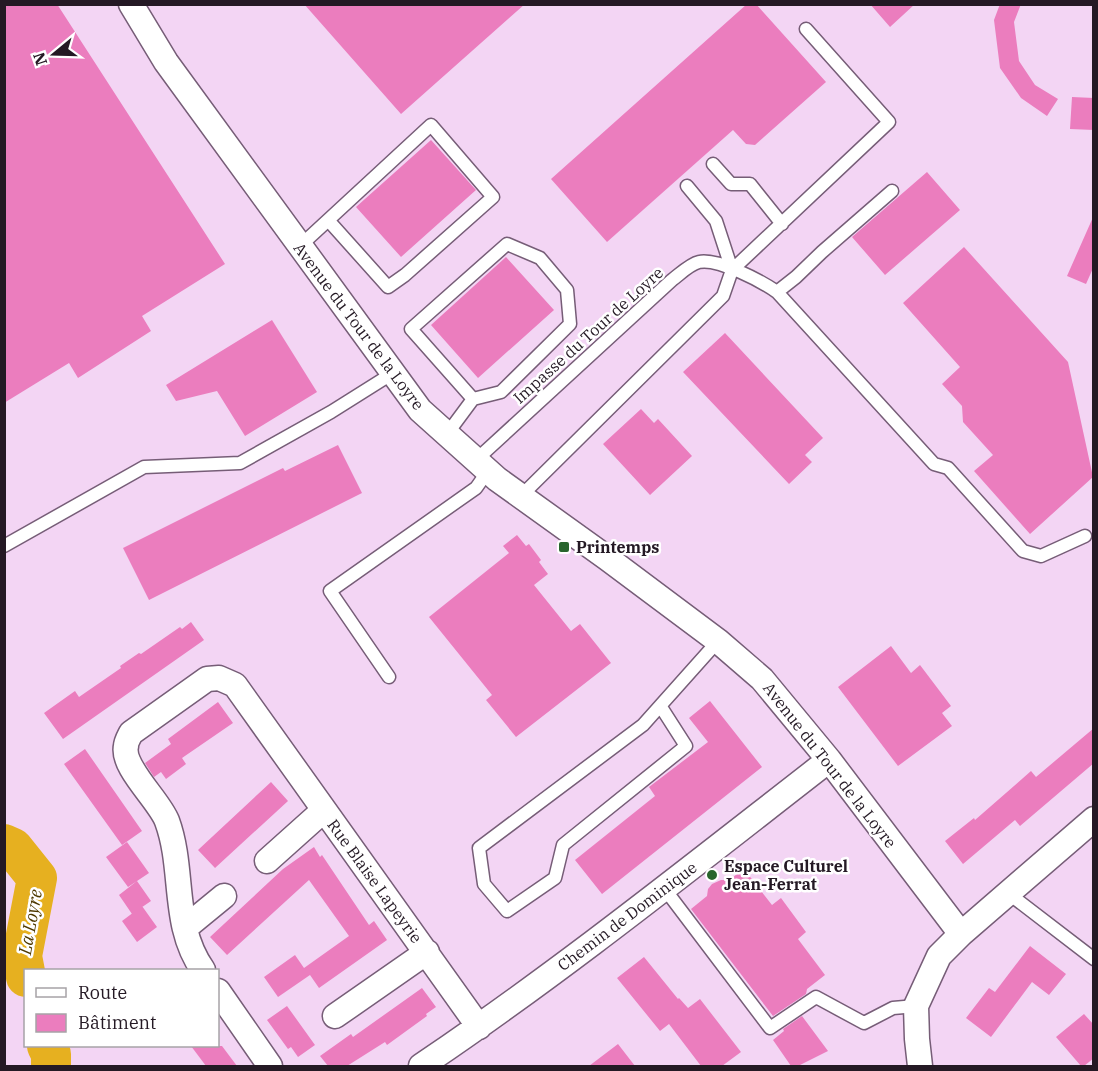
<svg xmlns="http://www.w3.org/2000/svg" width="1098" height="1071" font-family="'IBM Plex Serif',serif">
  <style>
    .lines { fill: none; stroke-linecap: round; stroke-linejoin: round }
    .river { stroke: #e6b020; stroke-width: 40 }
    .building { fill: #eb7dbe }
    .lane-casing { stroke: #765d77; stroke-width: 15 }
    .street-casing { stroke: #765d77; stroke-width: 27 }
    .lane { stroke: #fff; stroke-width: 12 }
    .street { stroke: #fff; stroke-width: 24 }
    .poi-dot { fill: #28652d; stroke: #fff; stroke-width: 2 }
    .labels { text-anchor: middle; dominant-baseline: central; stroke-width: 5; stroke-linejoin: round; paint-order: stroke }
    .street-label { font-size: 16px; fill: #241924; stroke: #fff }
    .poi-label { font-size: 16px; font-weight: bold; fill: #241924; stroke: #fff; text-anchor: start }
    .water-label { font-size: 18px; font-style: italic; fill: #4e3900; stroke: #fff }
  </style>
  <rect width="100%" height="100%" fill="#f3d5f4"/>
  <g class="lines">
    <path class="river" d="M 4,844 L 13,848 L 37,878 L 22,956 L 26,977
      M 47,1046 L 51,1054 L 51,1066"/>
  </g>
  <path class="building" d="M 4,4 L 57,4 L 225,264 L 142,316 L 151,331 L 78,378 L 69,363 L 4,403 Z
    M 304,4 L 525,4 L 401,114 Z
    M 747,4 L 756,4 L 826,82 L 755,145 L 746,144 L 733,130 L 607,242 L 551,179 Z
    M 870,4 L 915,4 L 890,27 Z
    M 1000,4 L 1021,4 L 1014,22 L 1019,61 L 1035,85 L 1058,99 L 1047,116 L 1021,98 L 1000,68 L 994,20 Z
    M 1072,97 L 1094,98 L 1094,130 L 1070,129 Z
    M 431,140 L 476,190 L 401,257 L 356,207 Z
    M 927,172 L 960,210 L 885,275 L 852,237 Z
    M 1094,215 L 1094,266 L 1086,284 L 1067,276 Z
    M 964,247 L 1068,362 L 1093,477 L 1030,534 L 974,471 L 993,455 L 963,422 L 962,406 L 942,384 L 960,367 L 903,303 Z
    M 506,257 L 554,310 L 478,378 L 431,325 Z
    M 272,320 L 317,392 L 245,436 L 217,391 L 176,401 L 166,385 Z
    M 725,333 L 823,438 L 805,455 L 812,462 L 789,484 L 683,372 Z
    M 641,409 L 654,423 L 658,419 L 692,456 L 650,495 L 603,444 Z
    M 338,445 L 362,493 L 149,600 L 123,548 L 283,468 L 285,471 Z
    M 517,535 L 526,546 L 529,544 L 541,560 L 539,562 L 548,574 L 534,585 L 571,631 L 580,624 L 611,663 L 516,737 L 486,700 L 492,695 L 429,617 L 509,553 L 503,546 Z
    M 191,622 L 204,640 L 63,739 L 44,713 L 75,691 L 79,697 L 121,668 L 120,666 L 139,653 L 141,654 L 180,627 L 182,629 Z
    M 891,646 L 911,673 L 920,665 L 951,706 L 942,713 L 952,726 L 898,766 L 838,687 Z
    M 710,701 L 762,767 L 602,894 L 575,860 L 655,796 L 649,787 L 708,742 L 689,718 Z
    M 218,702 L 233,723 L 182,758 L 186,764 L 166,779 L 161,772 L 154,777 L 145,763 L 171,744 L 168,739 Z
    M 1094,728 L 1094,763 L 1020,826 L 1015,820 L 963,864 L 945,841 L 974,818 L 975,820 L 1031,771 L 1036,777 Z
    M 85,749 L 142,831 L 122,845 L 64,764 Z
    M 271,782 L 288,801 L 215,868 L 198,850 Z
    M 127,842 L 149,873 L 128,887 L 106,857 Z
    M 314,847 L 320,857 L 322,855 L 369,925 L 374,921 L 387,940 L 319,988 L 310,975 L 278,997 L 264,977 L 295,955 L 304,968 L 349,936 L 309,880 L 227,955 L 210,937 L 283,869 Z
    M 744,869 L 772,905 L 781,898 L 806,932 L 798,939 L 825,975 L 807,989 L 806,994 L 773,1016 L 691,909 L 707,896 L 708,889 L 712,884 L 721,880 L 729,880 Z
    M 137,881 L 151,901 L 132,914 L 119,895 Z
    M 142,906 L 157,927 L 137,942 L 122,921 Z
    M 1030,946 L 1066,974 L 1049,995 L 1032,982 L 991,1037 L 966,1018 L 989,988 L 995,992 Z
    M 644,957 L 678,999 L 679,998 L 688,1008 L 700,999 L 741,1052 L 722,1066 L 701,1066 L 669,1024 L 660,1031 L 617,978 Z
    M 422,988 L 436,1007 L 426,1014 L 427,1016 L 387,1045 L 385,1042 L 347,1066 L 328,1066 L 320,1056 L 351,1034 L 353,1037 Z
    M 287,1006 L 315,1045 L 298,1057 L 291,1047 L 288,1049 L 267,1020 Z
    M 1084,1014 L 1094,1025 L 1094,1058 L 1084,1066 L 1081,1066 L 1056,1037 Z
    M 802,1016 L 828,1051 L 798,1066 L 791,1066 L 773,1040 L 784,1031 L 783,1029 Z
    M 618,1044 L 635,1066 L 589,1066 Z
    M 191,1046 L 222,1046 L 237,1066 L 206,1066 Z"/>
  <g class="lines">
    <defs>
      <path id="lane" d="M 713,164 L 731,184 L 750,184 L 782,224
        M 687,186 L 716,221 L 732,270
        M 300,246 L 431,125 L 493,197 L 405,275 L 388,287 L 328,220
        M 777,292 L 796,277 L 822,252 L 892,191
        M 447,434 L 473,399 L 411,329 L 507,244 L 540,258 L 567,290 L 570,324 L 501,392 L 473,399
        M 476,460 L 672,280 C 680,274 690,264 699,262 C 718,258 761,281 777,292 L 934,464 L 948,468 L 1023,551 L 1041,556 L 1085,536
        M 521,496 L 723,296 L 732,270 L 889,122 L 806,29
        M 4,546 L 144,467 L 240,463 L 331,412 L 393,373
        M 389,677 L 330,591 L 476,488 L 488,471
        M 661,707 L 686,746 L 563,845 L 555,878 L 507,911 L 484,884 L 479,848 L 643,725 L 718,641
        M 664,888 L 770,1028 L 816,997 L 864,1023 L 893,1008 L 916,1006
        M 1008,893 L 1094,959"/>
      <path id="street" d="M 131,4 L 166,62 L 420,410 L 497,479 L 607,558 L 718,641 L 762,679 L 829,760 L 961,934
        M 267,861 L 324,810
        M 185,928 L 224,896
        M 203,970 C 171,925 185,870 167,821 C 159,800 121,767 126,746 C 126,742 129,737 131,733 L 207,679 L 219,678 L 235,685 L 479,1027
        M 218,991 L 270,1066
        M 335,1016 L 427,952
        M 421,1066 C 562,971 695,864 829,760
        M 920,1066 L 917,1039 L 916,1006 L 939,956 L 961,934 L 1094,819"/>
    </defs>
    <use href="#lane" class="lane-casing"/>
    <use href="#street" class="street-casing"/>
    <use href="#lane" class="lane"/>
    <use href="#street" class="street"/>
  </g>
  <g class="poi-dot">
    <rect x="558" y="541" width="12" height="12" rx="3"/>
    <circle cx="712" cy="875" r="6"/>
  </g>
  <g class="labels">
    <g class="street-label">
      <text transform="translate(359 326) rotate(53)">Avenue du Tour de la Loyre</text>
      <text transform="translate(588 335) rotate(-42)">Impasse du Tour de Loyre</text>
      <text transform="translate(830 765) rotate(52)">Avenue du Tour de la Loyre</text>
      <text transform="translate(375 881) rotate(54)">Rue Blaise Lapeyrie</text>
      <text transform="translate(627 916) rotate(-37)">Chemin de Dominique</text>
    </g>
    <g class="poi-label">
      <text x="576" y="547">Printemps</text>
      <text x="724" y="866">Espace Culturel<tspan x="724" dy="18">Jean-Ferrat</tspan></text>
    </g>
    <g class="water-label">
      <text transform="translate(30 922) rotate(-80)">La Loyre</text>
    </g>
  </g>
  <rect width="1098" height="1071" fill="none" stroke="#241924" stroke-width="12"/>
  <rect x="24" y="969" width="195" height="78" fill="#ffffff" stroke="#a7a3a7" stroke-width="1.5"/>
  <rect x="36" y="988" width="30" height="9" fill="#ffffff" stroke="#a7a3a7" stroke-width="1.5"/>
  <text x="78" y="999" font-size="18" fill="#241924">Route</text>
  <rect x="36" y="1014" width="30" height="18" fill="#eb7dbe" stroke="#a7a3a7" stroke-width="1.5"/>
  <text x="78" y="1029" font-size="18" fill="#241924">Bâtiment</text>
  <g transform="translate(54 54) rotate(251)" stroke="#ffffff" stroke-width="4.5" paint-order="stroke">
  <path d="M0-4.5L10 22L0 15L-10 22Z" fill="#241924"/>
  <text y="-9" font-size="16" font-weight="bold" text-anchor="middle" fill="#241924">N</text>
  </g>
</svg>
